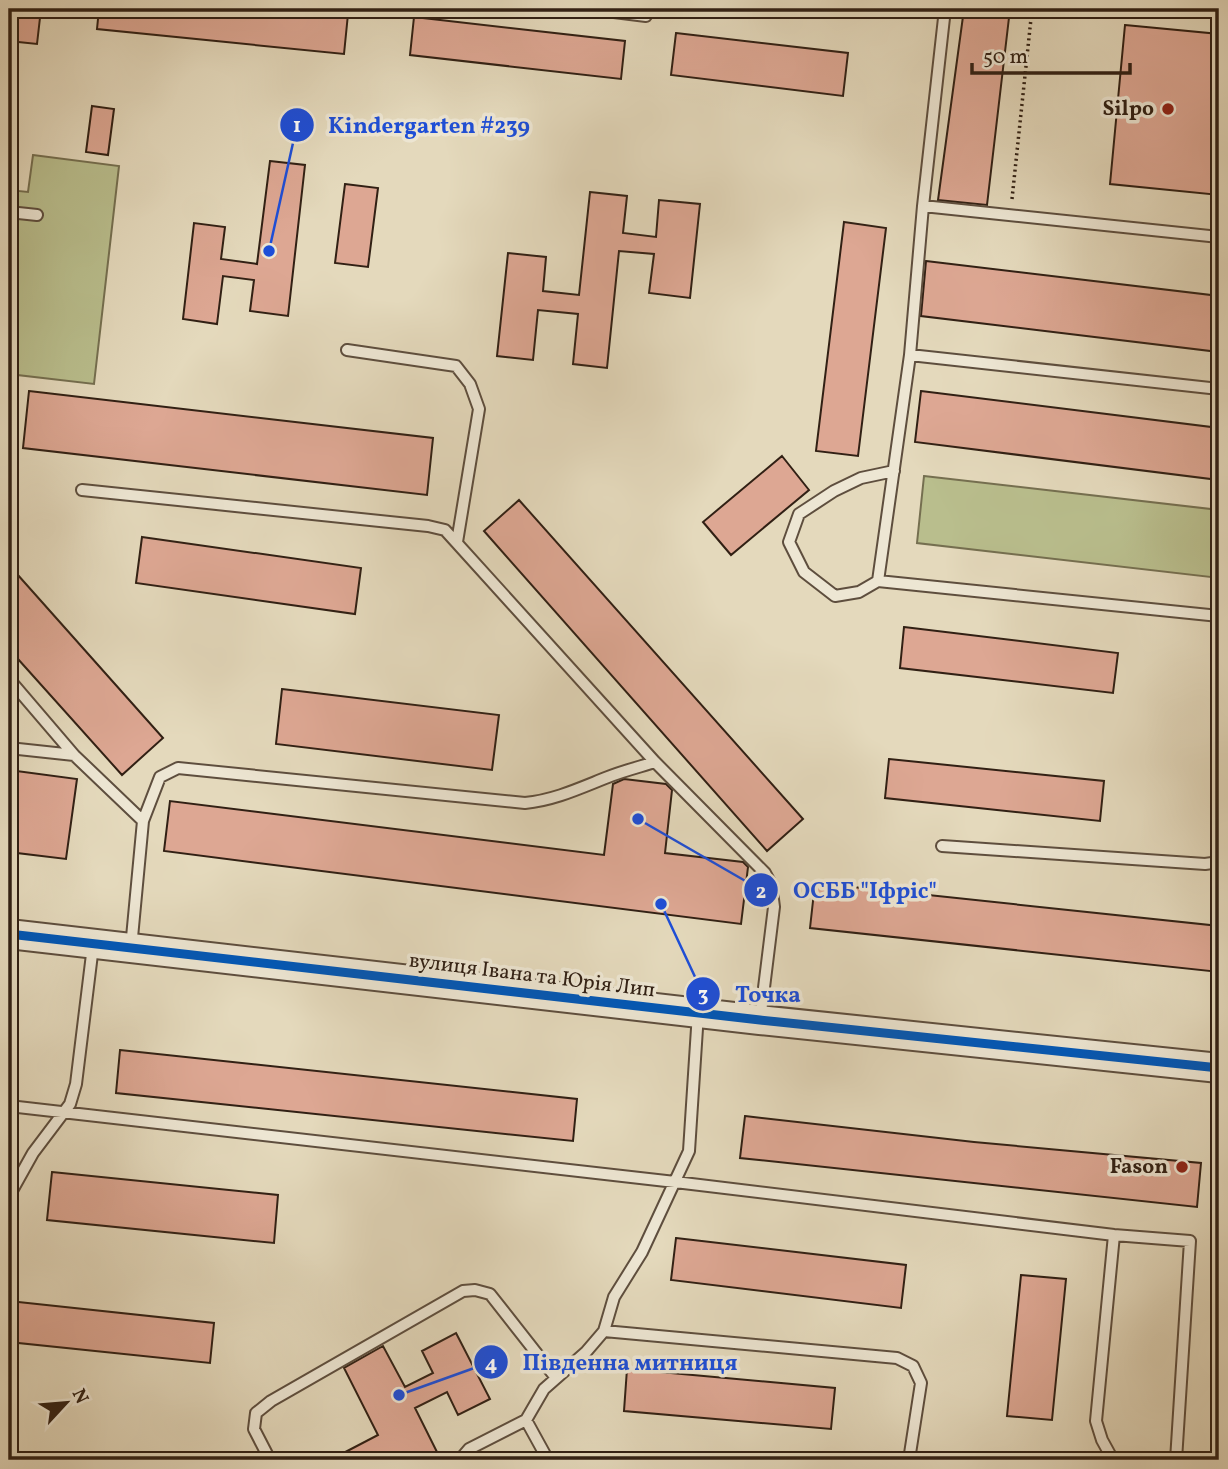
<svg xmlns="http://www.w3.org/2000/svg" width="1228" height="1469" font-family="Vollkorn,serif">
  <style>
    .green { fill: #b9be8d; stroke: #756f50; stroke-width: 2 }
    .building { fill: #dda793; stroke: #312014; stroke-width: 2 }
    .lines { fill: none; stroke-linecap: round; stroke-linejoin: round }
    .service-casing { stroke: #5e4e3e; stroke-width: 14 }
    .tertiary-casing { stroke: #5e4e3e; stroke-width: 32 }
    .path { stroke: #312014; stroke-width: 3.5; stroke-dasharray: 2 3.5; stroke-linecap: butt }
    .service { stroke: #ede6d3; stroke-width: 10 }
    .tertiary { stroke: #ede6d3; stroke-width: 28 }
    .cycleway-casing { stroke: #ede6d3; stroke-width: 13 }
    .cycleway { stroke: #0057b8; stroke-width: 9 }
    .poi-dot { fill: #8f2418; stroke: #ede6d3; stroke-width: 2.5 }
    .labels { text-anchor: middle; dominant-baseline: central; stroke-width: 7; stroke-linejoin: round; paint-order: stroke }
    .poi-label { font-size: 21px; font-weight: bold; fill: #312014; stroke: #ede6d3; text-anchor: end }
    .street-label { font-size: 21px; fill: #312014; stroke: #ede6d3 }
    .leader { fill: none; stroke: #1d4ed8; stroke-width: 2.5 }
    .callout-dot { fill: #1d4ed8; stroke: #ede6d3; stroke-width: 2.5 }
    .mark-label { font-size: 21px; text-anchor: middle; font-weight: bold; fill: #fff }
    .callout-label { font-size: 23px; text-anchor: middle; font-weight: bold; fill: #1d4ed8; stroke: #ede6d3; stroke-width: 7; stroke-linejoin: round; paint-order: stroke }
  </style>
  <rect width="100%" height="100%" fill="#e4d9bc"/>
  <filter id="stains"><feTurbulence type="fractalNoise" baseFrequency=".00286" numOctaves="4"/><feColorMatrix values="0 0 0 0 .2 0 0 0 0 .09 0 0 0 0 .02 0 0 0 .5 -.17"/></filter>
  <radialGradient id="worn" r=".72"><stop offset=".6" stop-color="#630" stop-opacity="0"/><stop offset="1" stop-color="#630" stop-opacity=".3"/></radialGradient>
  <path class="green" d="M 33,155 L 119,166 L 94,384 L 9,374 L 9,190 L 28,192 Z
    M 924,476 L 1219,510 L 1219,578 L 917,543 Z"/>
  <path class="building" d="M 9,9 L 41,9 L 37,44 L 9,41 Z
    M 99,9 L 297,9 L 348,14 L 344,54 L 97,29 Z
    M 964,9 L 1010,9 L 987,205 L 938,200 Z
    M 414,17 L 625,41 L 621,79 L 410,55 Z
    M 1125,25 L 1219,34 L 1219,195 L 1110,184 Z
    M 676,33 L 848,53 L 843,96 L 671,75 Z
    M 92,106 L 114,109 L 108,155 L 86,152 Z
    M 270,161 L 305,165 L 288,316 L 250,311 L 254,280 L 223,276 L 217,324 L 183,319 L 194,223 L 225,227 L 221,259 L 257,264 Z
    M 345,184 L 378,188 L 368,267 L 335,263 Z
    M 590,192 L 627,196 L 623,233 L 656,237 L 659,200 L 700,204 L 690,298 L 649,293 L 654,254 L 619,251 L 607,368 L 573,364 L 578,314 L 538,310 L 533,360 L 497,356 L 508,253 L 546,257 L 543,291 L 579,295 Z
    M 844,222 L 886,228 L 858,456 L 816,451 Z
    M 926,261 L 1219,296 L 1219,352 L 921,316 Z
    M 29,391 L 433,438 L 427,495 L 23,448 Z
    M 921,391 L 1219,428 L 1219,480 L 915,442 Z
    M 782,456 L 809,490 L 731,555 L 703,522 Z
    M 519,500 L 803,819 L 767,851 L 484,531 Z
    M 142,537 L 361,568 L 355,614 L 136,583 Z
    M 9,565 L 163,738 L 122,775 L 9,649 Z
    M 904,627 L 1118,653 L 1113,693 L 900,668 Z
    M 282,689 L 499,715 L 492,770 L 276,744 Z
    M 889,759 L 1104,781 L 1100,821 L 885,798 Z
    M 9,770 L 77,779 L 66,859 L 9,852 Z
    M 624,779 L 666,784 L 672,790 L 665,853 L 743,862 L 748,867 L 741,924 L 164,851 L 170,801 L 604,855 L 613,784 Z
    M 815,883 L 1219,926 L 1219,972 L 810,928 Z
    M 120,1050 L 577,1099 L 573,1141 L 116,1093 Z
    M 745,1116 L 974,1142 L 1201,1163 L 1197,1207 L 740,1158 Z
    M 52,1172 L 278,1195 L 274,1243 L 47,1220 Z
    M 676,1238 L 906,1265 L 901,1308 L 671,1280 Z
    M 1021,1275 L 1066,1279 L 1052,1420 L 1007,1416 Z
    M 9,1301 L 214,1323 L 210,1363 L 9,1342 Z
    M 456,1333 L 490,1399 L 458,1415 L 447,1392 L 415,1408 L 441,1460 L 330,1460 L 378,1435 L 344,1368 L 383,1346 L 405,1387 L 433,1373 L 422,1351 Z
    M 627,1369 L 835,1388 L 831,1429 L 624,1411 Z"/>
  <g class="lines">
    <defs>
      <path id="service" d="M 590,9 L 646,16
        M 923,206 L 1219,237
        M 9,212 L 37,215
        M 347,350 L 456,366 L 470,384 L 479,409 L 457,542
        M 910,355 L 1219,389
        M 894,471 L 861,478 L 834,491 L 799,514 L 789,542 L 804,572 L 835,596 L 859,592 L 878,581 L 910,355 L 923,206 L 945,9
        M 82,490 L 428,526 L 445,530 L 655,762 L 765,873 L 771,884 L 774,907 L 760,1020
        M 878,581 L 1219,616
        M 9,679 L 74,755 L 143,821
        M 9,748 L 74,755
        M 942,846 L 1205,864 L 1219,862
        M 131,948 L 143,821 L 160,777 L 178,768 L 525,803 C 555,800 580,788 608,777 C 623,771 639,767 655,762
        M 9,1106 L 675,1182 L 1114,1235 L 1190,1241 L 1176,1460
        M 9,1196 L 33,1153 L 70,1104 L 76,1084 L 93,946
        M 604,1331 L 897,1358 L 913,1366 L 921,1383 L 909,1460
        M 526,1420 L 548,1460
        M 270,1460 L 254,1429 L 256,1413 L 271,1401 L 463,1291 L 475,1290 L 490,1294 L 556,1378
        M 463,1460 L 463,1456 L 469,1449 L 526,1420 L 544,1389 L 586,1352 L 604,1331 L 614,1297 L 642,1252 L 689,1151 L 698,1013
        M 1113,1460 L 1102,1440 L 1096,1421 L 1114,1235"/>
      <path id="tertiary" d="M 9,934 L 760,1020 L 1219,1068"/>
    </defs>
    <use href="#service" class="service-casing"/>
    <use href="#tertiary" class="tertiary-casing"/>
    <path class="path" d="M 1012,199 L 1032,9"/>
    <use href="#service" class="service"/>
    <use href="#tertiary" class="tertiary"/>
    <defs>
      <path id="cycleway" d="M 9,934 L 760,1020 L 1219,1068"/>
    </defs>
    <use href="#cycleway" class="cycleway-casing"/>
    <use href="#cycleway" class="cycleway"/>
  </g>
  <g class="poi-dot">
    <circle cx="1168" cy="109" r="7"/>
    <circle cx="1182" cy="1167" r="7"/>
  </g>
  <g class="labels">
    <g class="poi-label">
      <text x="1154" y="109">Silpo</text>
      <text x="1168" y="1167">Fason</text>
    </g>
    <g class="street-label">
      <text transform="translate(532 976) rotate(7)">вулиця Івана та Юрія Лип</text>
    </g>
  </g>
  <path class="leader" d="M269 251L297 125M638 819L761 890M661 904L703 994M399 1395L491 1362"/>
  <g class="callout-dot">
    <circle cx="269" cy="251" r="7"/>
    <circle cx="638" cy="819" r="7"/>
    <circle cx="661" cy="904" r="7"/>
    <circle cx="399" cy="1395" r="7"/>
    <circle cx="297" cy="125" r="18"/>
    <circle cx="761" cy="890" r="18"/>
    <circle cx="703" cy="994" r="18"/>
    <circle cx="491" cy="1362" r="18"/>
  </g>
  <g class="mark-label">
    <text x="297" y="132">1</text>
    <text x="761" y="898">2</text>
    <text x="703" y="1001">3</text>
    <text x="491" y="1370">4</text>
  </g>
  <g class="callout-label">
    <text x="429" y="133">Kindergarten #239</text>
    <text x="865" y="898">ОСББ "Іфріс"</text>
    <text x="768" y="1002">Точка</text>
    <text x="630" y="1370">Південна митниця</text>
  </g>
  <rect width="1228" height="1469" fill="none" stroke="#e4d9bc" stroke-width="35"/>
  <rect x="10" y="10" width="1207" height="1448" fill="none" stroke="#312014" stroke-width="3.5"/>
  <rect x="18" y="18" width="1193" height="1434" fill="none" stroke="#312014" stroke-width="2"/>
  <g transform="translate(66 1403) rotate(64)" stroke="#ede6d3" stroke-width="5" paint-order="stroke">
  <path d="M0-5L12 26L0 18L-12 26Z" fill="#312014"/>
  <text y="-10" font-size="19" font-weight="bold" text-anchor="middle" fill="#312014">N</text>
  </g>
  <path d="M972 63v10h158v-10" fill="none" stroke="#312014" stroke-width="3.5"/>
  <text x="983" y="63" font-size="21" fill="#312014" stroke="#ede6d3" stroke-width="5" paint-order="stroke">50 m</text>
  <rect width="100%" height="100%" filter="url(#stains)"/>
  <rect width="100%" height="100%" fill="url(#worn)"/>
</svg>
